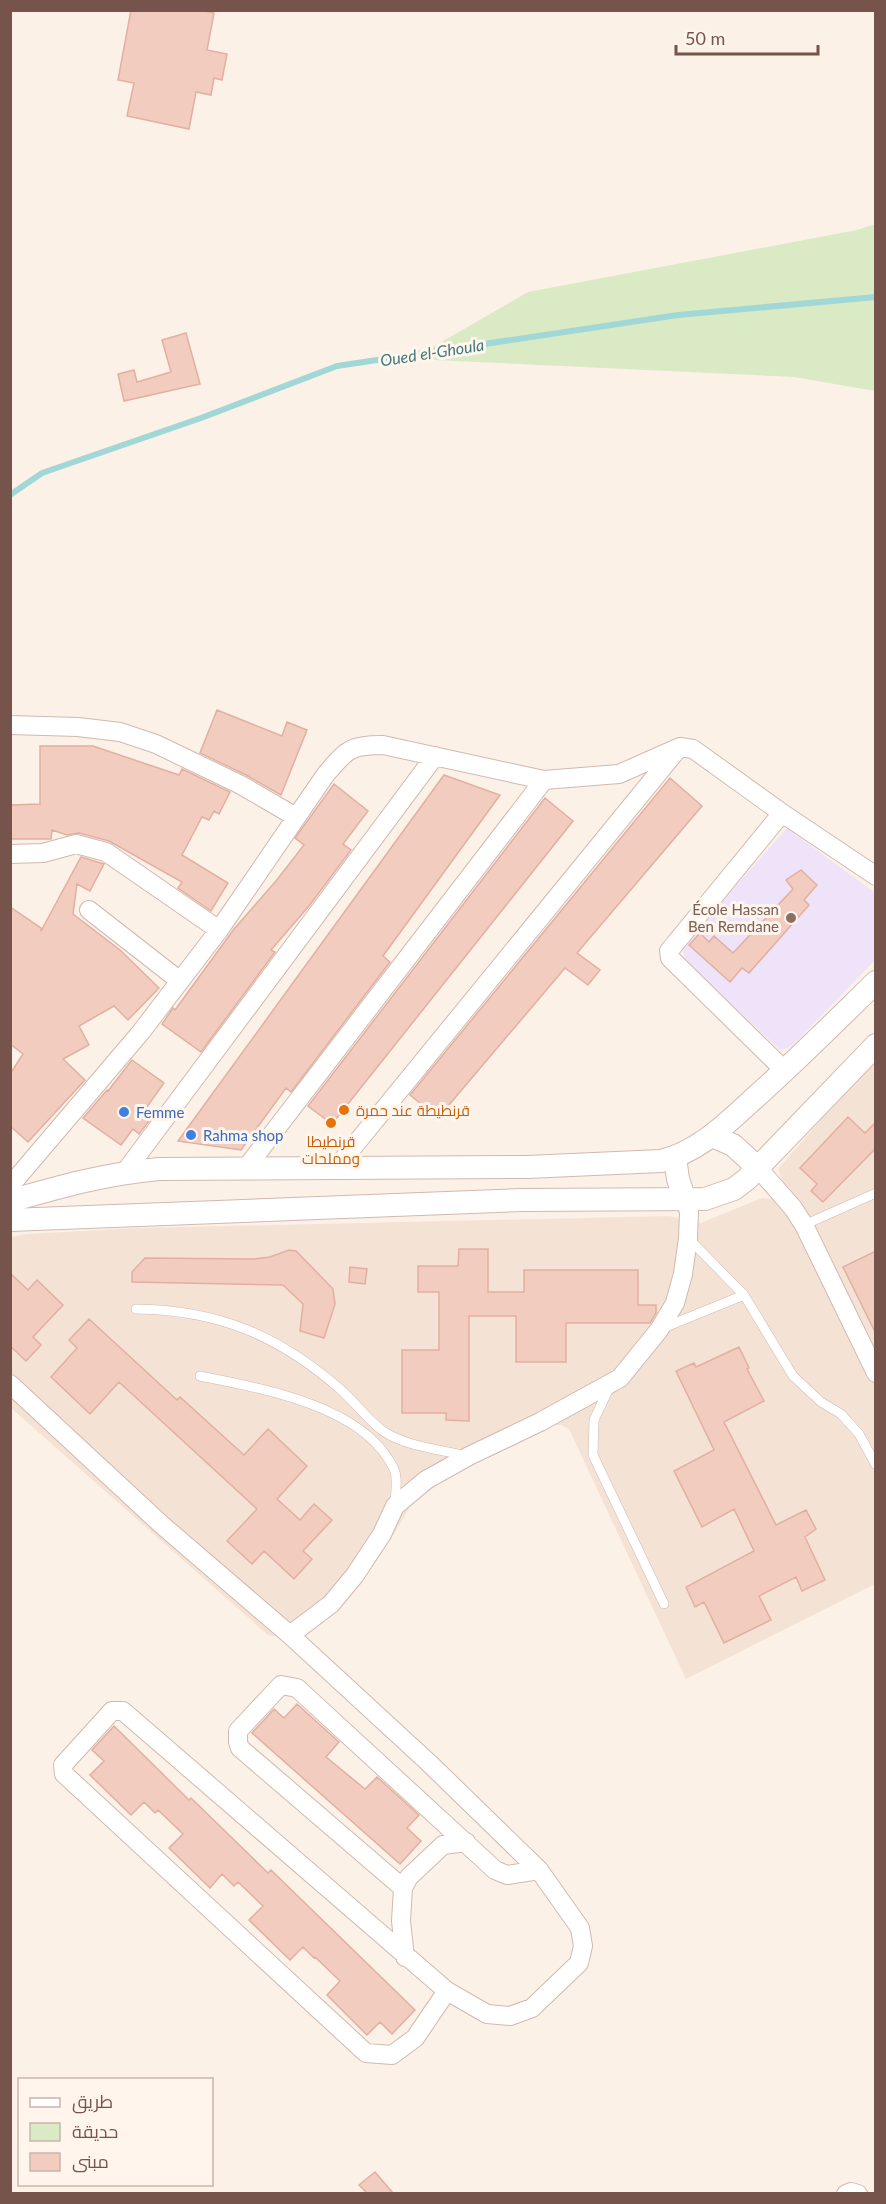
<svg xmlns="http://www.w3.org/2000/svg" width="886" height="2204" font-family="Lato,Cairo,sans-serif">
  <style>
    .residential { fill: #f4e2d5 }
    .education { fill: #eee3f9 }
    .green { fill: #d9eac5 }
    .lines { fill: none; stroke-linecap: round; stroke-linejoin: round }
    .stream { stroke: #a2d7d7; stroke-width: 6 }
    .building { fill: #f1ccbf; stroke: #e3afa0; stroke-width: 1.5 }
    .service-casing { stroke: #d0b9af; stroke-width: 10 }
    .minor-casing { stroke: #d0b9af; stroke-width: 20 }
    .tertiary-casing { stroke: #d0b9af; stroke-width: 24 }
    .service { stroke: #fff; stroke-width: 9 }
    .minor { stroke: #fff; stroke-width: 18 }
    .tertiary { stroke: #fff; stroke-width: 22 }
    .education-dot { fill: #8d6e63; stroke: #fff5ed; stroke-width: 2 }
    .food-dot { fill: #e8710a; stroke: #fff5ed; stroke-width: 2 }
    .shop-dot { fill: #3f7fe0; stroke: #fff5ed; stroke-width: 2 }
    .labels { text-anchor: middle; dominant-baseline: central; stroke-width: 6; stroke-linejoin: round; paint-order: stroke }
    .education-label { font-size: 15px; fill: #785e54; stroke: #fff5ed; text-anchor: end }
    .food-label { font-size: 15px; fill: #c56008; stroke: #fff5ed; text-anchor: start }
    .shop-label { font-size: 15px; fill: #366cbe; stroke: #fff5ed; text-anchor: start }
    .water-label { font-size: 16px; font-style: italic; fill: #40797a; stroke: #fff5ed }
  </style>
  <rect width="100%" height="100%" fill="#fcf1e7"/>
  <path class="residential" d="M 875,1058 L 875,1584 L 686,1679 L 569,1429 L 561,1425 L 551,1425 L 460,1470 L 429,1491 L 410,1507 L 391,1539 L 362,1580 L 335,1613 L 312,1630 L 286,1638 L 268,1635 L 11,1408 L 11,1237 L 27,1234 L 138,1228 L 669,1216 L 701,1223 L 762,1198 L 781,1200 L 791,1205 L 778,1169 Z"/>
  <path class="education" d="M 787,828 L 875,893 L 875,960 L 794,1044 L 788,1048 L 780,1050 L 685,960 L 683,951 L 685,942 Z"/>
  <path class="green" d="M 875,224 L 875,391 L 794,377 L 412,359 L 528,292 L 857,230 Z"/>
  <g class="lines">
    <path class="stream" d="M 10,495 L 42,473 L 201,418 L 337,366 L 678,315 L 876,297"/>
  </g>
  <path class="building" d="M 131,10 L 200,10 L 214,13 L 207,50 L 227,54 L 222,80 L 214,78 L 211,95 L 196,92 L 189,129 L 127,116 L 134,83 L 118,80 Z
    M 186,333 L 200,384 L 124,401 L 118,374 L 134,370 L 137,382 L 171,372 L 162,340 Z
    M 217,710 L 282,736 L 287,722 L 307,730 L 281,795 L 246,775 L 200,753 Z
    M 40,746 L 93,746 L 179,775 L 182,769 L 230,792 L 219,814 L 214,811 L 209,820 L 202,817 L 182,855 L 228,883 L 211,911 L 178,888 L 182,882 L 109,841 L 79,833 L 67,835 L 52,830 L 51,839 L 10,839 L 10,805 L 40,804 Z
    M 444,775 L 500,795 L 383,956 L 390,962 L 291,1092 L 286,1088 L 241,1150 L 178,1141 Z
    M 670,778 L 702,806 L 577,953 L 600,970 L 588,985 L 565,968 L 438,1118 L 410,1095 Z
    M 334,784 L 368,811 L 343,844 L 351,850 L 309,906 L 271,950 L 275,952 L 201,1052 L 162,1024 L 173,1008 L 175,1010 L 234,929 L 276,881 L 304,845 L 295,838 Z
    M 545,798 L 573,821 L 332,1124 L 308,1106 Z
    M 81,857 L 104,864 L 90,891 L 77,884 L 73,914 L 120,950 L 159,988 L 128,1020 L 114,1006 L 79,1026 L 89,1045 L 63,1059 L 85,1080 L 28,1142 L 10,1126 L 10,1074 L 23,1054 L 10,1044 L 10,907 L 41,928 L 41,931 Z
    M 801,870 L 817,885 L 804,900 L 809,905 L 749,973 L 742,968 L 730,982 L 689,945 L 700,933 L 709,942 L 714,936 L 733,953 L 793,889 L 786,880 Z
    M 132,1060 L 164,1083 L 144,1111 L 152,1117 L 139,1134 L 133,1129 L 121,1145 L 83,1118 L 107,1090 L 108,1091 Z
    M 848,1117 L 865,1133 L 876,1122 L 876,1148 L 823,1202 L 811,1191 L 817,1184 L 800,1168 Z
    M 459,1249 L 488,1249 L 488,1292 L 524,1292 L 524,1270 L 638,1270 L 638,1305 L 656,1305 L 656,1313 L 650,1323 L 566,1323 L 566,1362 L 516,1362 L 516,1316 L 469,1316 L 469,1421 L 446,1420 L 446,1413 L 402,1413 L 402,1350 L 439,1350 L 439,1292 L 418,1292 L 418,1266 L 458,1266 Z
    M 289,1250 L 296,1251 L 301,1256 L 333,1289 L 335,1304 L 324,1338 L 300,1331 L 303,1304 L 283,1285 L 132,1282 L 132,1272 L 145,1258 L 254,1259 L 270,1257 Z
    M 876,1251 L 876,1334 L 843,1267 Z
    M 350,1267 L 367,1269 L 365,1284 L 349,1282 Z
    M 10,1273 L 28,1290 L 37,1280 L 63,1305 L 33,1337 L 41,1345 L 26,1361 L 10,1346 Z
    M 89,1319 L 177,1400 L 180,1397 L 244,1455 L 268,1429 L 307,1466 L 277,1499 L 300,1520 L 314,1504 L 332,1520 L 303,1551 L 312,1559 L 294,1579 L 264,1551 L 252,1564 L 227,1541 L 257,1509 L 119,1382 L 90,1414 L 51,1377 L 77,1348 L 69,1340 Z
    M 739,1347 L 749,1368 L 747,1369 L 764,1401 L 724,1422 L 776,1525 L 806,1510 L 816,1529 L 805,1537 L 825,1580 L 802,1591 L 796,1577 L 759,1596 L 771,1620 L 724,1643 L 704,1602 L 695,1607 L 686,1587 L 754,1551 L 734,1509 L 702,1527 L 674,1471 L 714,1450 L 676,1371 L 694,1363 L 696,1367 Z
    M 297,1704 L 339,1742 L 326,1757 L 365,1789 L 377,1777 L 419,1815 L 407,1828 L 421,1841 L 400,1864 L 252,1733 L 274,1709 L 284,1718 Z
    M 114,1726 L 189,1800 L 191,1798 L 268,1873 L 271,1870 L 415,2010 L 392,2034 L 380,2022 L 367,2035 L 327,1995 L 340,1981 L 315,1957 L 314,1958 L 303,1947 L 290,1960 L 249,1920 L 263,1906 L 238,1882 L 234,1886 L 222,1874 L 210,1888 L 169,1848 L 183,1834 L 158,1810 L 155,1813 L 144,1802 L 131,1815 L 90,1775 L 104,1761 L 92,1750 Z
    M 375,2172 L 393,2193 L 367,2193 L 359,2185 Z"/>
  <g class="lines">
    <defs>
      <path id="service" d="M 804,1225 L 876,1193
        M 688,1238 L 744,1295 L 793,1376 L 821,1402 L 841,1414 L 859,1434 L 876,1465
        M 136,1309 C 218,1310 278,1335 340,1389 C 355,1402 367,1419 383,1431 C 407,1447 439,1449 466,1456
        M 663,1328 L 744,1295
        M 200,1376 C 259,1388 355,1404 389,1460 C 391,1464 394,1468 395,1472 C 398,1482 395,1495 395,1505
        M 610,1386 L 594,1420 L 593,1455 L 664,1604"/>
      <path id="minor" d="M 10,725 L 78,727 L 120,732 L 156,744 L 241,785 L 296,817
        M 782,813 L 669,951 L 670,958 L 785,1071
        M 10,854 L 43,853 L 76,844 L 106,852 L 219,930
        M 89,910 L 180,981
        M 246,1168 L 544,780
        M 336,1168 L 677,750
        M 758,1168 L 793,1208 L 804,1225 L 876,1373
        M 125,1172 L 435,756
        M 10,1186 L 141,1032 L 219,930 L 326,774 C 347,750 349,745 383,745 L 544,780 L 619,774 L 680,747 L 693,749 L 782,813 L 876,876
        M 10,1384 L 162,1525 L 290,1635 L 331,1604 L 355,1575 L 382,1534 L 395,1506 L 426,1480 L 469,1456 L 540,1422 L 620,1378 L 659,1330 L 675,1303 L 683,1274 L 688,1238 L 689,1212 L 685,1200
        M 290,1635 L 429,1763 L 539,1870 L 580,1928 L 583,1946 L 579,1963 L 532,2008 L 510,2016 L 487,2014 L 447,1991 L 123,1711 L 112,1711 L 63,1765 L 64,1774 L 366,2053 L 392,2055 L 415,2038 L 447,1991
        M 403,1888 L 240,1748 L 238,1742 L 238,1731 L 281,1685 L 297,1688 L 495,1870 L 507,1875 L 539,1870
        M 405,1957 L 401,1921 L 403,1888 L 409,1877 L 443,1845 L 466,1842
        M 846,2194 L 851,2192 L 858,2194"/>
      <path id="tertiary" d="M 712,1136 L 733,1145 L 758,1168
        M 675,1157 L 678,1179 L 685,1200
        M 10,1201 C 62,1186 105,1174 159,1169 L 527,1167 L 661,1161 C 701,1151 729,1121 759,1094 C 799,1058 837,1020 876,982
        M 10,1220 L 523,1200 L 705,1199 L 734,1189 L 747,1179 L 876,1045"/>
    </defs>
    <use href="#service" class="service-casing"/>
    <use href="#minor" class="minor-casing"/>
    <use href="#tertiary" class="tertiary-casing"/>
    <use href="#service" class="service"/>
    <use href="#minor" class="minor"/>
    <use href="#tertiary" class="tertiary"/>
  </g>
  <circle class="education-dot" cx="791" cy="918" r="6"/>
  <g class="food-dot">
    <circle cx="344" cy="1110" r="6"/>
    <circle cx="331" cy="1123" r="6"/>
  </g>
  <g class="shop-dot">
    <circle cx="124" cy="1112" r="6"/>
    <circle cx="191" cy="1135" r="6"/>
  </g>
  <g class="labels">
    <g class="education-label">
      <text x="779" y="909">École Hassan<tspan x="779" dy="17">Ben Remdane</tspan></text>
    </g>
    <g class="food-label">
      <text x="356" y="1110">قرنطيطة عند حمرة</text>
      <text x="331" y="1141" text-anchor="middle">قرنطيطا<tspan x="331" dy="17">ومملحات</tspan></text>
    </g>
    <g class="shop-label">
      <text x="136" y="1112">Femme</text>
      <text x="203" y="1135">Rahma shop</text>
    </g>
    <g class="water-label">
      <text transform="translate(432 352) rotate(-9)">Oued el-Ghoula</text>
    </g>
  </g>
  <rect width="886" height="2204" fill="none" stroke="#76544b" stroke-width="24"/>
  <rect x="18" y="2078" width="195" height="108" fill="#fff5ed" stroke="#c8b5ac" stroke-width="1.5"/>
  <rect x="30" y="2098" width="30" height="9" fill="#ffffff" stroke="#c8b5ac" stroke-width="1.5"/>
  <text x="72" y="2108" font-size="18" fill="#76544b">طريق</text>
  <rect x="30" y="2123" width="30" height="18" fill="#d9eac5" stroke="#c8b5ac" stroke-width="1.5"/>
  <text x="72" y="2138" font-size="18" fill="#76544b">حديقة</text>
  <rect x="30" y="2153" width="30" height="18" fill="#f1ccbf" stroke="#c8b5ac" stroke-width="1.5"/>
  <text x="72" y="2168" font-size="18" fill="#76544b">مبنى</text>
  <path d="M676 45v9h142v-9" fill="none" stroke="#76544b" stroke-width="3"/>
  <text x="685" y="45" font-size="18" fill="#76544b" stroke="#fff5ed" stroke-width="4.5" paint-order="stroke">50 m</text>
</svg>
